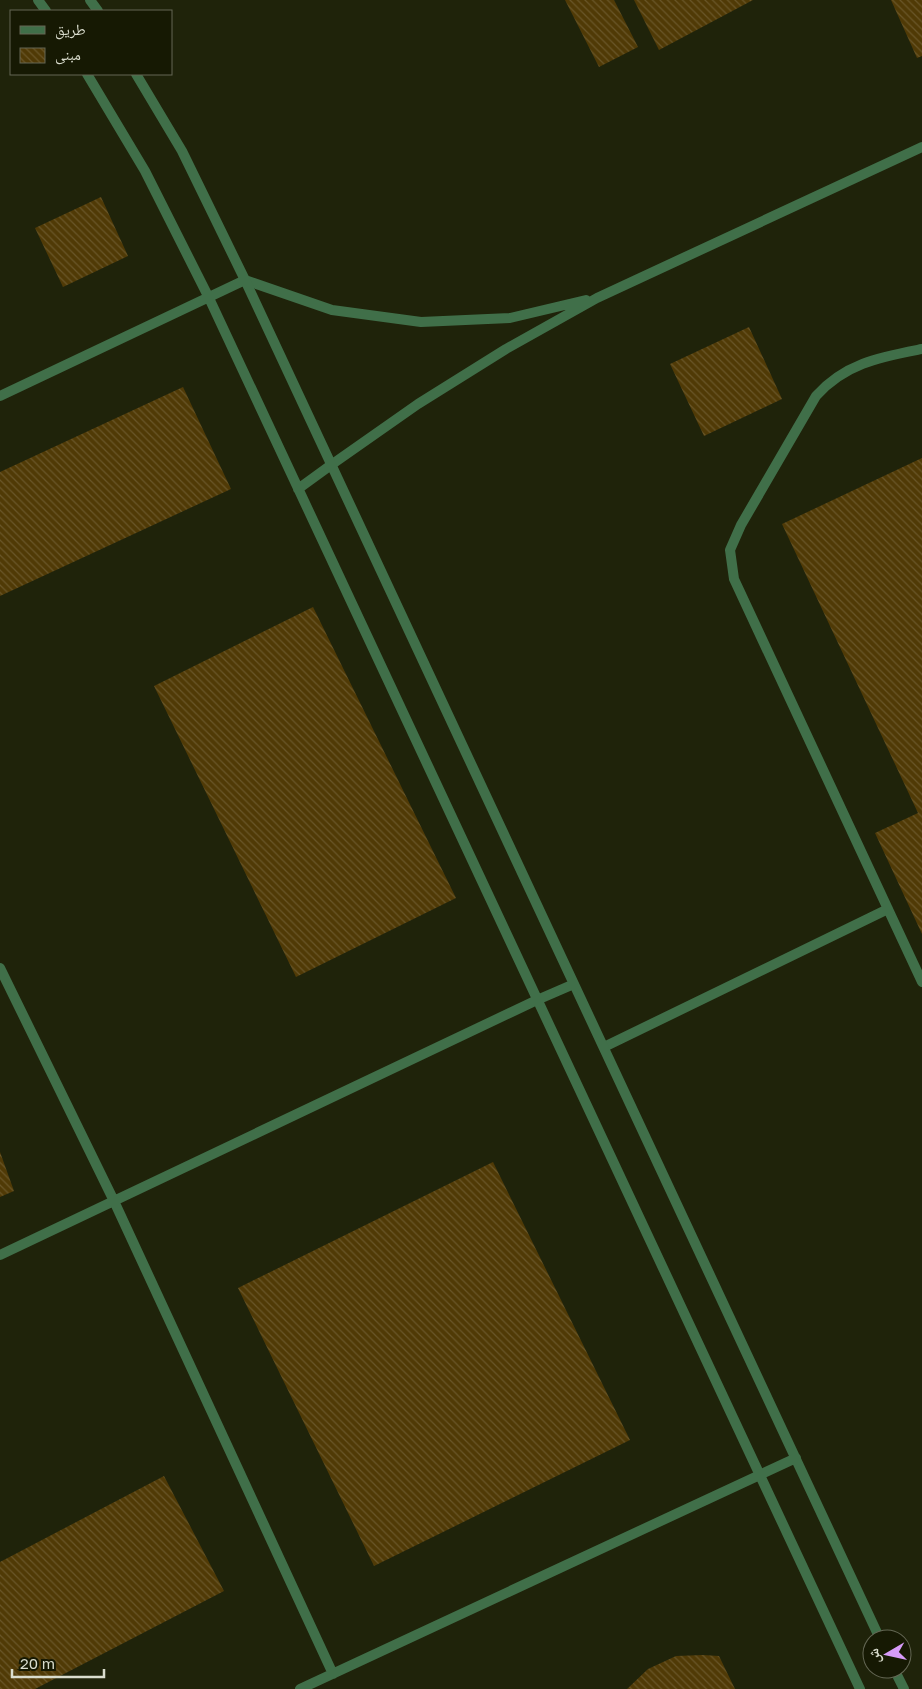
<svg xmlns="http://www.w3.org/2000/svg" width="922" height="1689" font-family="'Golos Text','Noto Naskh Arabic',sans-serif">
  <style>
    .building { fill: url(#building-back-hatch) }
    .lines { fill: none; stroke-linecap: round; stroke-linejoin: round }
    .lane { stroke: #406f49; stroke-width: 10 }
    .street { stroke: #406f49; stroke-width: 10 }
  </style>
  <defs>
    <pattern id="building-back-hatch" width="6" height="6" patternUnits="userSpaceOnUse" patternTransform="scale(1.25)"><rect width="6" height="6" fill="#503a06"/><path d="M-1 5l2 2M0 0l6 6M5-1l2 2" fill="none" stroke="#695629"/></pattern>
  </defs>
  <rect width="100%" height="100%" fill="#1f230a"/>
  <path class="building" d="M 565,0 L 614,0 L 638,47 L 599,67 Z
    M 634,0 L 753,0 L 659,50 Z
    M 891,0 L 922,0 L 922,56 L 917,58 Z
    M 101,197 L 128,256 L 63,287 L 35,228 Z
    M 749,327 L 782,399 L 704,436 L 670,364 Z
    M 183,387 L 231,489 L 0,596 L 0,472 Z
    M 922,458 L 922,934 L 875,833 L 918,813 L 782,524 Z
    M 313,607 L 456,898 L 296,977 L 154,686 Z
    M 0,1152 L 14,1191 L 0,1197 Z
    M 493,1162 L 630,1440 L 374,1566 L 238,1288 Z
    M 164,1476 L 224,1591 L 35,1689 L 0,1689 L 0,1562 Z
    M 703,1655 L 719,1656 L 735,1689 L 627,1689 L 648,1669 L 676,1656 Z"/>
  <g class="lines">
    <path class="lane" d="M 245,280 L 332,310 L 421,322 L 510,318 L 586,300
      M 922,349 C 881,357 845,363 816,396 L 741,525 L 730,550 L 734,579 L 922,982
      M 331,465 L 418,404 L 506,349 L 597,298 L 922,147
      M 604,1047 L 888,909"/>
    <path class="street" d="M 38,0 L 46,11
      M 90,0 L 98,11
      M 87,74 L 145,171 L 209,298 L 860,1689
      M 136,74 L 182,151 L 245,280 L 880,1639
      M 0,396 L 245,280
      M 298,489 L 331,465
      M 0,968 L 114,1201 L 333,1674
      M 0,1255 L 537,1000 L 574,984
      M 894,1669 L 904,1689
      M 300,1689 L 796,1458"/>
  </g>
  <rect x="10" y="10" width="162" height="65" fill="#161903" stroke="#646754"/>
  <rect x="20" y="26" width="25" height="8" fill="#406f49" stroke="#646754"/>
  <text x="55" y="35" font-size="15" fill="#daddce">طريق</text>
  <rect x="20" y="48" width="25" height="15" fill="url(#building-back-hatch)" stroke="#646754"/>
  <text x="55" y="60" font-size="15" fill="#daddce">مبنى</text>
  <g transform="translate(887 1654) rotate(261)"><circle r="24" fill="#161903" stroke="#646754"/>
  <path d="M0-4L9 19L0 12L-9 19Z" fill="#d79bf9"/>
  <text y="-8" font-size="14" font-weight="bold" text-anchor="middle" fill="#daddce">ش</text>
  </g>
  <path d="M12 1669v8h92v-8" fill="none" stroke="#daddce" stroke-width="2.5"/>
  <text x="20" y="1669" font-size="15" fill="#daddce" stroke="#161903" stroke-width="4" paint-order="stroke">20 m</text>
</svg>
